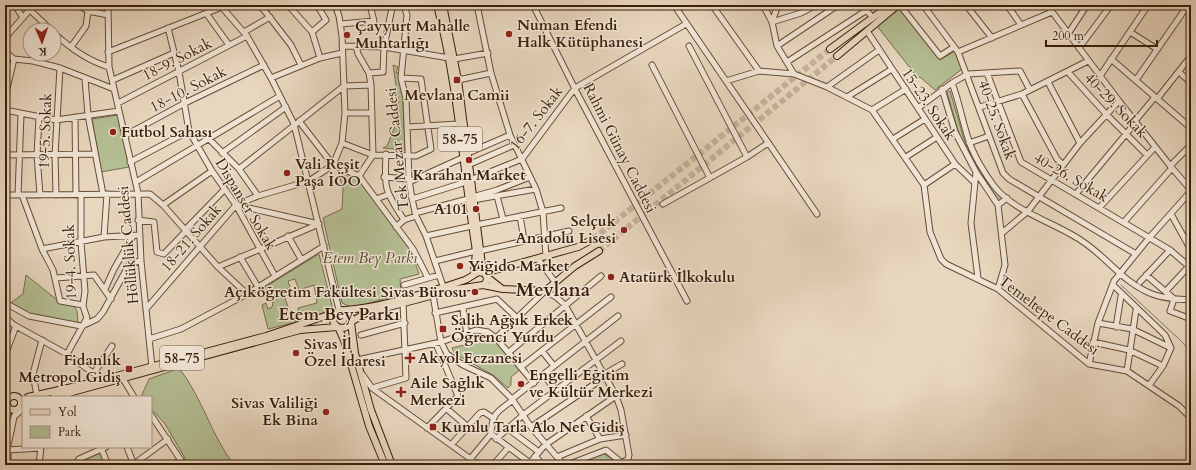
<svg xmlns="http://www.w3.org/2000/svg" width="1196" height="470" font-family="Cardo,serif">
  <style>
    .green { fill: #b4be93; stroke: #776e4e }
    .lines { fill: none; stroke-linecap: round; stroke-linejoin: round }
    .stream { stroke: #727b6d; stroke-width: 1 }
    .major-tunnel { stroke: #c5b19a; stroke-width: 6; stroke-dasharray: 6 3; stroke-linecap: butt }
    .minor-casing { stroke: #664d36; stroke-width: 7 }
    .major-casing { stroke: #3a1f09; stroke-width: 8 }
    .minor { stroke: #f0e4d5; stroke-width: 5 }
    .major { stroke: #e8d6be; stroke-width: 6 }
    .poi-dot { fill: #8f2418; stroke: #f0e4d5; stroke-width: 1.5 }
    .labels { text-anchor: middle; dominant-baseline: central; stroke-width: 3; stroke-linejoin: round; paint-order: stroke }
    .shield { fill: #f0e4d5; stroke: #715a46; stroke-width: 1 }
    .shield-label { font-size: 14px; font-weight: bold; fill: #3a1f09 }
    .poi-label { font-size: 15px; font-weight: bold; fill: #3a1f09; stroke: #f0e4d5; text-anchor: start }
    .street-label { font-size: 15px; fill: #3a1f09; stroke: #f0e4d5 }
    .park-label { font-size: 15px; font-style: italic; fill: #58472c; stroke: #f0e4d5 }
    .quarter-label { font-size: 17px; font-weight: bold; fill: #3a1f09; stroke: #f0e4d5 }
    .district-label { font-size: 19px; font-weight: bold; fill: #3a1f09; stroke: #f0e4d5 }
  </style>
  <rect width="100%" height="100%" fill="#e8d6be"/>
  <filter id="stains"><feTurbulence type="fractalNoise" baseFrequency=".005" numOctaves="4"/><feColorMatrix values="0 0 0 0 .2 0 0 0 0 .09 0 0 0 0 .02 0 0 0 .5 -.17"/></filter>
  <radialGradient id="worn" r=".72"><stop offset=".6" stop-color="#630" stop-opacity="0"/><stop offset="1" stop-color="#630" stop-opacity=".3"/></radialGradient>
  <path class="green" d="M 898,10 L 902,10 L 940,60 L 955,51 L 962,69 L 935,90 L 920,77 L 918,78 L 877,26 Z
    M 393,65 L 398,67 L 396,73 L 399,73 L 403,99 L 405,150 L 383,148 L 387,146 L 398,119 L 398,99 Z
    M 950,91 L 964,139 L 970,151 L 1003,198 L 997,203 L 961,141 L 947,92 Z
    M 118,115 L 129,167 L 101,172 L 92,119 Z
    M 338,171 L 347,171 L 361,182 L 411,251 L 419,274 L 400,279 L 401,294 L 353,308 L 342,303 L 323,218 L 342,209 L 343,189 Z
    M 319,254 L 332,306 L 331,310 L 306,320 L 304,313 L 299,314 L 298,308 L 317,303 L 314,285 L 299,290 L 295,279 L 288,281 L 290,287 L 285,291 L 285,298 L 292,320 L 295,319 L 296,322 L 268,329 L 262,305 L 266,303 L 268,309 L 272,307 L 273,303 L 271,298 L 266,299 L 262,289 Z
    M 26,275 L 56,299 L 73,305 L 77,311 L 78,324 L 32,315 L 13,305 L 12,302 L 23,294 Z
    M 487,335 L 505,350 L 521,369 L 511,377 L 511,385 L 508,388 L 493,375 L 455,354 L 452,348 L 484,340 Z
    M 179,368 C 202,397 211,435 234,465 L 189,465 L 165,424 L 151,408 L 151,397 L 141,397 L 149,379 Z
    M 98,452 L 100,453 L 105,465 L 76,465 L 80,460 Z
    M 603,453 L 616,462 L 611,465 L 577,465 Z"/>
  <g class="lines">
    <path class="stream" d="M 1121,285 L 1181,341 L 1191,352"/>
    <path class="major-tunnel" d="M 593,239 L 830,49
      M 599,251 L 837,56"/>
    <defs>
      <path id="minor" d="M 15,5 L 23,18
        M 79,5 L 88,11 L 108,15
        M 108,5 L 109,67 L 138,193 L 141,261 L 152,367
        M 220,5 L 247,36 L 271,78 L 294,124 L 339,310
        M 258,5 L 264,10 L 291,45 L 301,65
        M 288,5 L 312,32 L 320,58
        M 404,5 L 407,15 L 401,78 L 406,99 L 409,179 L 412,199 L 416,216 L 426,236 L 443,286
        M 477,5 L 491,73 L 510,135 L 536,189 L 543,212 L 546,257
        M 533,5 L 577,93 L 687,301
        M 674,5 L 817,214
        M 712,5 L 759,71
        M 763,5 L 772,22 L 777,46 L 794,74
        M 862,5 L 873,18
        M 923,5 L 958,52 L 1003,173 L 1009,179 L 1136,254
        M 966,5 L 992,38
        M 1007,5 L 1021,25
        M 1047,5 L 1119,101 L 1172,168 L 1191,190
        M 903,9 L 940,56 L 954,47
        M 30,10 L 51,30
        M 264,10 L 271,5
        M 206,13 L 229,45
        M 772,22 L 801,13 L 816,5
        M 772,22 L 778,5
        M 341,24 L 374,21 L 370,5
        M 168,28 L 179,72 L 189,131 L 212,171 L 236,205 L 275,276
        M 244,32 L 270,17
        M 312,32 L 326,20 L 317,5
        M 1130,32 L 1157,49
        M 54,33 C 70,48 88,61 109,67
        M 869,34 L 955,164 L 975,183
        M 1068,34 L 1087,5
        M 5,38 L 34,5
        M 342,46 L 384,47 L 449,58
        M 356,46 L 358,54 L 369,73 L 371,85 L 373,155 L 359,176
        M 689,46 L 747,157
        M 777,46 L 838,5
        M 71,47 L 86,26 L 88,11
        M 1079,48 L 1111,5
        M 5,52 L 14,59 L 33,61 L 60,68 L 114,89
        M 108,52 L 222,7
        M 958,52 L 1052,12
        M 454,59 L 488,53
        M 1111,59 L 1191,128
        M 33,61 L 35,54
        M 787,62 L 867,10
        M 652,65 L 710,178
        M 1068,72 L 1106,114 L 1147,155
        M 1179,72 L 1191,83
        M 369,73 L 383,72 L 384,47 L 392,8 L 390,5
        M 987,73 L 1021,162 L 1170,250 L 1191,268
        M 1100,76 L 1148,5
        M 271,78 L 320,58 L 342,53
        M 85,79 L 88,115 L 103,194
        M 113,80 L 174,53
        M 458,80 L 491,73
        M 1136,80 L 1188,5
        M 726,81 L 759,71 L 794,74 L 827,87 L 872,110 L 924,185 L 930,232 L 941,259 L 946,264 L 998,289 L 1089,364 L 1127,371 L 1179,406 L 1191,418
        M 1048,82 L 1080,143
        M 952,83 C 959,101 962,120 968,138 C 972,153 985,174 994,186 C 1014,212 1056,223 1082,241 C 1107,257 1123,283 1152,294 C 1164,299 1178,299 1191,300
        M 827,87 L 879,50
        M 942,89 L 955,132 L 976,172 L 998,205 L 1005,265 L 998,289
        M 1022,94 L 1057,159 L 1063,165
        M 5,97 L 14,59
        M 847,97 L 892,69
        M 1157,99 L 1191,56
        M 118,103 L 247,36
        M 980,107 L 1022,94 L 1088,61
        M 918,108 L 952,83 L 968,74 L 1020,71 L 1030,90
        M 5,110 L 56,120 L 119,111
        M 872,110 L 906,89
        M 345,113 L 371,113
        M 75,117 L 76,195
        M 39,118 L 37,155 L 40,195
        M 299,121 L 333,165 L 359,176 L 413,249 L 428,278
        M 1135,121 L 1155,97
        M 407,127 L 458,124
        M 124,136 L 185,103 L 264,65
        M 209,139 L 239,169 L 258,196
        M 893,139 L 925,119
        M 342,143 L 373,155 L 416,156 L 431,149 L 421,79 L 401,78
        M 969,143 L 989,136
        M 222,153 L 286,107
        M 386,154 C 384,189 385,191 404,220
        M 466,154 L 510,135
        M 5,155 L 95,154
        M 906,157 L 937,137
        M 130,162 L 189,131
        M 468,165 L 514,145
        M 1170,166 L 1191,145
        M 239,169 L 344,86 L 371,85
        M 976,172 L 971,223 L 978,278
        M 384,177 L 409,179
        M 470,180 L 522,159 L 575,88 L 686,24
        M 136,182 L 280,96
        M 409,182 L 462,158
        M 924,185 L 955,164
        M 1076,194 L 1136,122
        M 5,195 L 150,194 L 163,205 L 218,267 L 247,294
        M 18,195 L 21,114
        M 22,195 L 42,249 L 53,270 L 60,301 L 83,305
        M 56,195 L 55,155 L 60,68
        M 497,196 L 503,219
        M 1187,196 L 1191,203
        M 472,197 L 497,190 L 530,177
        M 376,199 L 387,195
        M 412,199 L 466,182
        M 473,200 L 536,189
        M 663,204 L 747,157 L 768,143
        M 163,205 L 212,171
        M 236,205 L 319,224
        M 998,205 L 1007,198
        M 1099,208 L 1155,147
        M 415,213 L 468,199
        M 1171,214 L 1191,250
        M 520,216 L 524,240
        M 138,220 L 154,222 L 157,252 L 164,254 L 186,231
        M 1124,222 L 1172,168
        M 476,225 L 561,208
        M 396,227 L 404,220 L 416,216
        M 185,230 L 224,190
        M 1002,233 L 1028,211 L 1080,143 L 1119,101
        M 288,236 L 301,259
        M 426,236 L 472,226
        M 104,237 L 107,194
        M 42,249 L 104,237 L 139,235
        M 480,251 L 569,231
        M 240,257 L 258,287
        M 538,259 L 555,282
        M 435,261 L 476,251
        M 218,267 L 319,224
        M 1146,275 L 1173,298
        M 56,278 L 94,275 L 111,299
        M 1140,282 L 1170,250
        M 404,285 L 439,275
        M 1113,285 L 1165,335 L 1171,348
        M 105,289 L 114,269 L 133,236
        M 1166,291 L 1191,264
        M 433,295 L 441,342 L 447,354 L 463,365 L 491,378 L 512,399 L 531,427 L 564,465
        M 1174,299 L 1170,311 L 1191,319
        M 463,307 L 464,320 L 467,333
        M 146,309 L 236,205 L 258,196 L 309,181 L 333,165 L 342,143 L 345,113 L 342,36 L 339,16 L 335,5
        M 5,310 L 9,305 L 29,316 L 81,326
        M 435,313 L 497,299 L 517,318
        M 5,317 L 14,325 L 65,353 L 103,380
        M 1098,323 L 1132,329 L 1171,348
        M 84,325 L 97,319 L 103,312 L 130,263 L 141,261
        M 1116,327 L 1121,296
        M 361,335 L 405,323
        M 496,338 L 545,291 L 556,297 L 565,305 L 616,396 L 621,410 L 629,455 L 628,459 L 619,465
        M 149,339 L 181,329 L 247,294 L 324,246
        M 1093,342 L 1129,350 L 1163,366
        M 542,351 L 554,366
        M 509,352 L 601,276
        M 67,354 L 87,318 L 83,306 L 85,291 L 81,242 L 81,195
        M 5,355 L 16,326
        M 357,360 L 441,342 L 476,330 L 488,332 L 496,338 L 534,383
        M 1089,364 L 1098,323 L 1114,281 L 1149,238 L 1191,191
        M 521,367 L 611,297
        M 1127,371 L 1136,310
        M 94,373 L 112,346
        M 362,374 L 372,388 L 479,465
        M 544,375 L 555,390
        M 123,379 L 134,397
        M 1150,384 L 1163,366 L 1171,348
        M 372,388 L 406,378 L 403,302
        M 37,396 L 33,374 L 42,340
        M 512,399 L 618,316
        M 513,400 C 497,412 492,413 491,434 L 530,463
        M 447,409 L 468,427
        M 16,415 L 23,408
        M 151,415 L 184,465
        M 586,416 L 600,439
        M 531,427 L 596,383 L 603,375 L 622,364
        M 427,428 L 458,396 L 436,344
        M 507,428 L 539,452
        M 496,439 L 523,415 L 621,341
        M 9,441 L 14,417 L 18,408
        M 451,445 L 480,413 L 484,412 L 493,418
        M 127,447 L 134,465
        M 101,448 L 108,465
        M 8,450 L 41,448
        M 535,456 L 543,465
        M 557,457 L 600,439 L 626,435
        M 471,458 L 491,434
        M 134,464 L 168,439
        M 8,465 L 8,407
        M 39,465 L 41,447
        M 75,465 L 79,459 L 106,447
        M 173,465 L 181,460
        M 493,465 L 508,448
        M 528,465 L 545,445 L 616,396
        M 567,465 L 606,450 L 622,463"/>
      <path id="major" d="M 437,5 C 458,85 463,169 476,251 L 474,274
        M 443,5 L 458,80 L 483,272
        M 830,49 L 890,5
        M 837,56 L 898,5
        M 484,273 L 578,247 L 593,239
        M 487,277 L 501,288
        M333 319a9 9 0 1 1 18 0a9 9 0 1 1-18 0Z
        M 345,310 C 379,308 433,291 465,280 C 470,278 474,274 479,272 L 484,273 C 488,277 488,282 483,285
        M 351,322 L 366,313 L 457,289 L 483,285 L 503,289 L 545,291 L 575,266 L 599,251
        M 351,323 L 355,353 L 371,410 L 392,465
        M 338,327 L 344,340 L 369,426 L 385,465
        M7 403a7 7 0 1 1 14 0a7 7 0 1 1-14 0Z
        M 28,397 L 90,383 L 266,336 L 334,313
        M 54,397 L 300,330 L 337,327"/>
    </defs>
    <use href="#minor" class="minor-casing"/>
    <use href="#major" class="major-casing"/>
    <use href="#minor" class="minor"/>
    <use href="#major" class="major"/>
  </g>
  <g class="poi-dot">
    <circle cx="509" cy="34" r="4"/>
    <circle cx="347" cy="35" r="4"/>
    <rect x="453" y="76" width="8" height="8" rx="2"/>
    <circle cx="113" cy="132" r="4"/>
    <circle cx="469" cy="160" r="4"/>
    <circle cx="287" cy="173" r="4"/>
    <circle cx="476" cy="209" r="4"/>
    <circle cx="624" cy="230" r="4"/>
    <circle cx="460" cy="266" r="4"/>
    <circle cx="611" cy="277" r="4"/>
    <circle cx="475" cy="292" r="4"/>
    <rect x="439" y="325" width="8" height="8" rx="2"/>
    <circle cx="296" cy="353" r="4"/>
    <path d="M408 352h4v4h4v4h-4v4h-4v-4h-4v-4h4z"/>
    <rect x="125" y="365" width="8" height="8" rx="2"/>
    <circle cx="521" cy="384" r="4"/>
    <path d="M399 386h4v4h4v4h-4v4h-4v-4h-4v-4h4z"/>
    <circle cx="326" cy="412" r="4"/>
    <rect x="429" y="423" width="8" height="8" rx="2"/>
  </g>
  <g class="labels">
    <g class="shield">
      <rect x="438" y="127" width="44" height="24" rx="3"/>
      <rect x="160" y="346" width="44" height="24" rx="3"/>
    </g>
    <g class="shield-label">
      <text x="460" y="139">58-75</text>
      <text x="182" y="358">58-75</text>
    </g>
    <g class="poi-label">
      <text x="517" y="25">Numan Efendi<tspan x="517" dy="17">Halk Kütüphanesi</tspan></text>
      <text x="355" y="26">Çayyurt Mahalle<tspan x="355" dy="17">Muhtarlığı</tspan></text>
      <text x="457" y="95" text-anchor="middle">Mevlana Camii</text>
      <text x="121" y="132">Futbol Sahası</text>
      <text x="295" y="164">Vali Reşit<tspan x="295" dy="17">Paşa İÖO</tspan></text>
      <text x="469" y="175" text-anchor="middle">Karahan Market</text>
      <text x="468" y="209" text-anchor="end">A101</text>
      <text x="616" y="221" text-anchor="end">Selçuk<tspan x="616" dy="17">Anadolu Lisesi</tspan></text>
      <text x="468" y="266">Yiğido Market</text>
      <text x="619" y="277">Atatürk İlkokulu</text>
      <text x="467" y="292" text-anchor="end">Açıköğretim Fakültesi Sivas Bürosu</text>
      <text x="451" y="320">Salih Ağşık Erkek<tspan x="451" dy="17">Öğrenci Yurdu</tspan></text>
      <text x="304" y="344">Sivas İl<tspan x="304" dy="17">Özel İdaresi</tspan></text>
      <text x="418" y="358">Akyol Eczanesi</text>
      <text x="121" y="360" text-anchor="end">Fidanlık<tspan x="121" dy="17">Metropol Gidiş</tspan></text>
      <text x="529" y="375">Engelli Eğitim<tspan x="529" dy="17">ve Kültür Merkezi</tspan></text>
      <text x="410" y="383">Aile Sağlık<tspan x="410" dy="17">Merkezi</tspan></text>
      <text x="318" y="403" text-anchor="end">Sivas Valiliği<tspan x="318" dy="17">Ek Bina</tspan></text>
      <text x="441" y="427">Kumlu Tarla Alo Net Gidiş</text>
    </g>
    <g class="street-label">
      <text transform="translate(177 59) rotate(-27)">18-9. Sokak</text>
      <text transform="translate(188 89) rotate(-27)">18-10. Sokak</text>
      <text transform="translate(929 104) rotate(56)">15-23. Sokak</text>
      <text transform="translate(1116 105) rotate(46)">40-29. Sokak</text>
      <text transform="translate(536 118) rotate(-52)">16-7. Sokak</text>
      <text transform="translate(997 120) rotate(70)">40-25. Sokak</text>
      <text transform="translate(45 131) rotate(-88)">19-5. Sokak</text>
      <text transform="translate(620 148) rotate(63)">Rahmi Günay Caddesi</text>
      <text transform="translate(397 149) rotate(-96)">Tek Mezar Caddesi</text>
      <text transform="translate(1071 177) rotate(30)">40-26. Sokak</text>
      <text transform="translate(246 204) rotate(59)">Dispanser Sokak</text>
      <text transform="translate(191 238) rotate(-49)">18-21. Sokak</text>
      <text transform="translate(128 245) rotate(-95)">Höllüklük Caddesi</text>
      <text transform="translate(70 262) rotate(-92)">19-4. Sokak</text>
      <text transform="translate(1049 315) rotate(37)">Temeltepe Caddesi</text>
    </g>
    <g class="park-label">
      <text x="370" y="258">Etem Bey Parkı</text>
    </g>
    <g class="quarter-label">
      <text x="339" y="314">Etem Bey Parkı</text>
    </g>
    <g class="district-label">
      <text x="553" y="290">Mevlana</text>
    </g>
  </g>
  <rect width="1196" height="470" fill="none" stroke="#e8d6be" stroke-width="20"/>
  <rect x="6" y="6" width="1184" height="458" fill="none" stroke="#3a1f09" stroke-width="2"/>
  <rect x="10" y="10" width="1176" height="450" fill="none" stroke="#3a1f09"/>
  <rect x="22" y="396" width="130" height="52" fill="#f0e4d5" stroke="#a79583"/>
  <rect x="30" y="409" width="20" height="6" fill="#e8d6be" stroke="#a79583"/>
  <text x="58" y="416" font-size="12" fill="#3a1f09">Yol</text>
  <rect x="30" y="426" width="20" height="12" fill="#b4be93" stroke="#a79583"/>
  <text x="58" y="436" font-size="12" fill="#3a1f09">Park</text>
  <g transform="translate(42 42) rotate(178)"><circle r="19" fill="#f0e4d5" stroke="#a79583"/>
  <path d="M0-3L7 15L0 10L-7 15Z" fill="#8f2418"/>
  <text y="-6" font-size="11" font-weight="bold" text-anchor="middle" fill="#3a1f09">K</text>
  </g>
  <path d="M1046 40v6h111v-6" fill="none" stroke="#3a1f09" stroke-width="2"/>
  <text x="1052" y="40" font-size="12" fill="#3a1f09" stroke="#f0e4d5" stroke-width="3" paint-order="stroke">200 m</text>
  <rect width="100%" height="100%" filter="url(#stains)"/>
  <rect width="100%" height="100%" fill="url(#worn)"/>
</svg>
